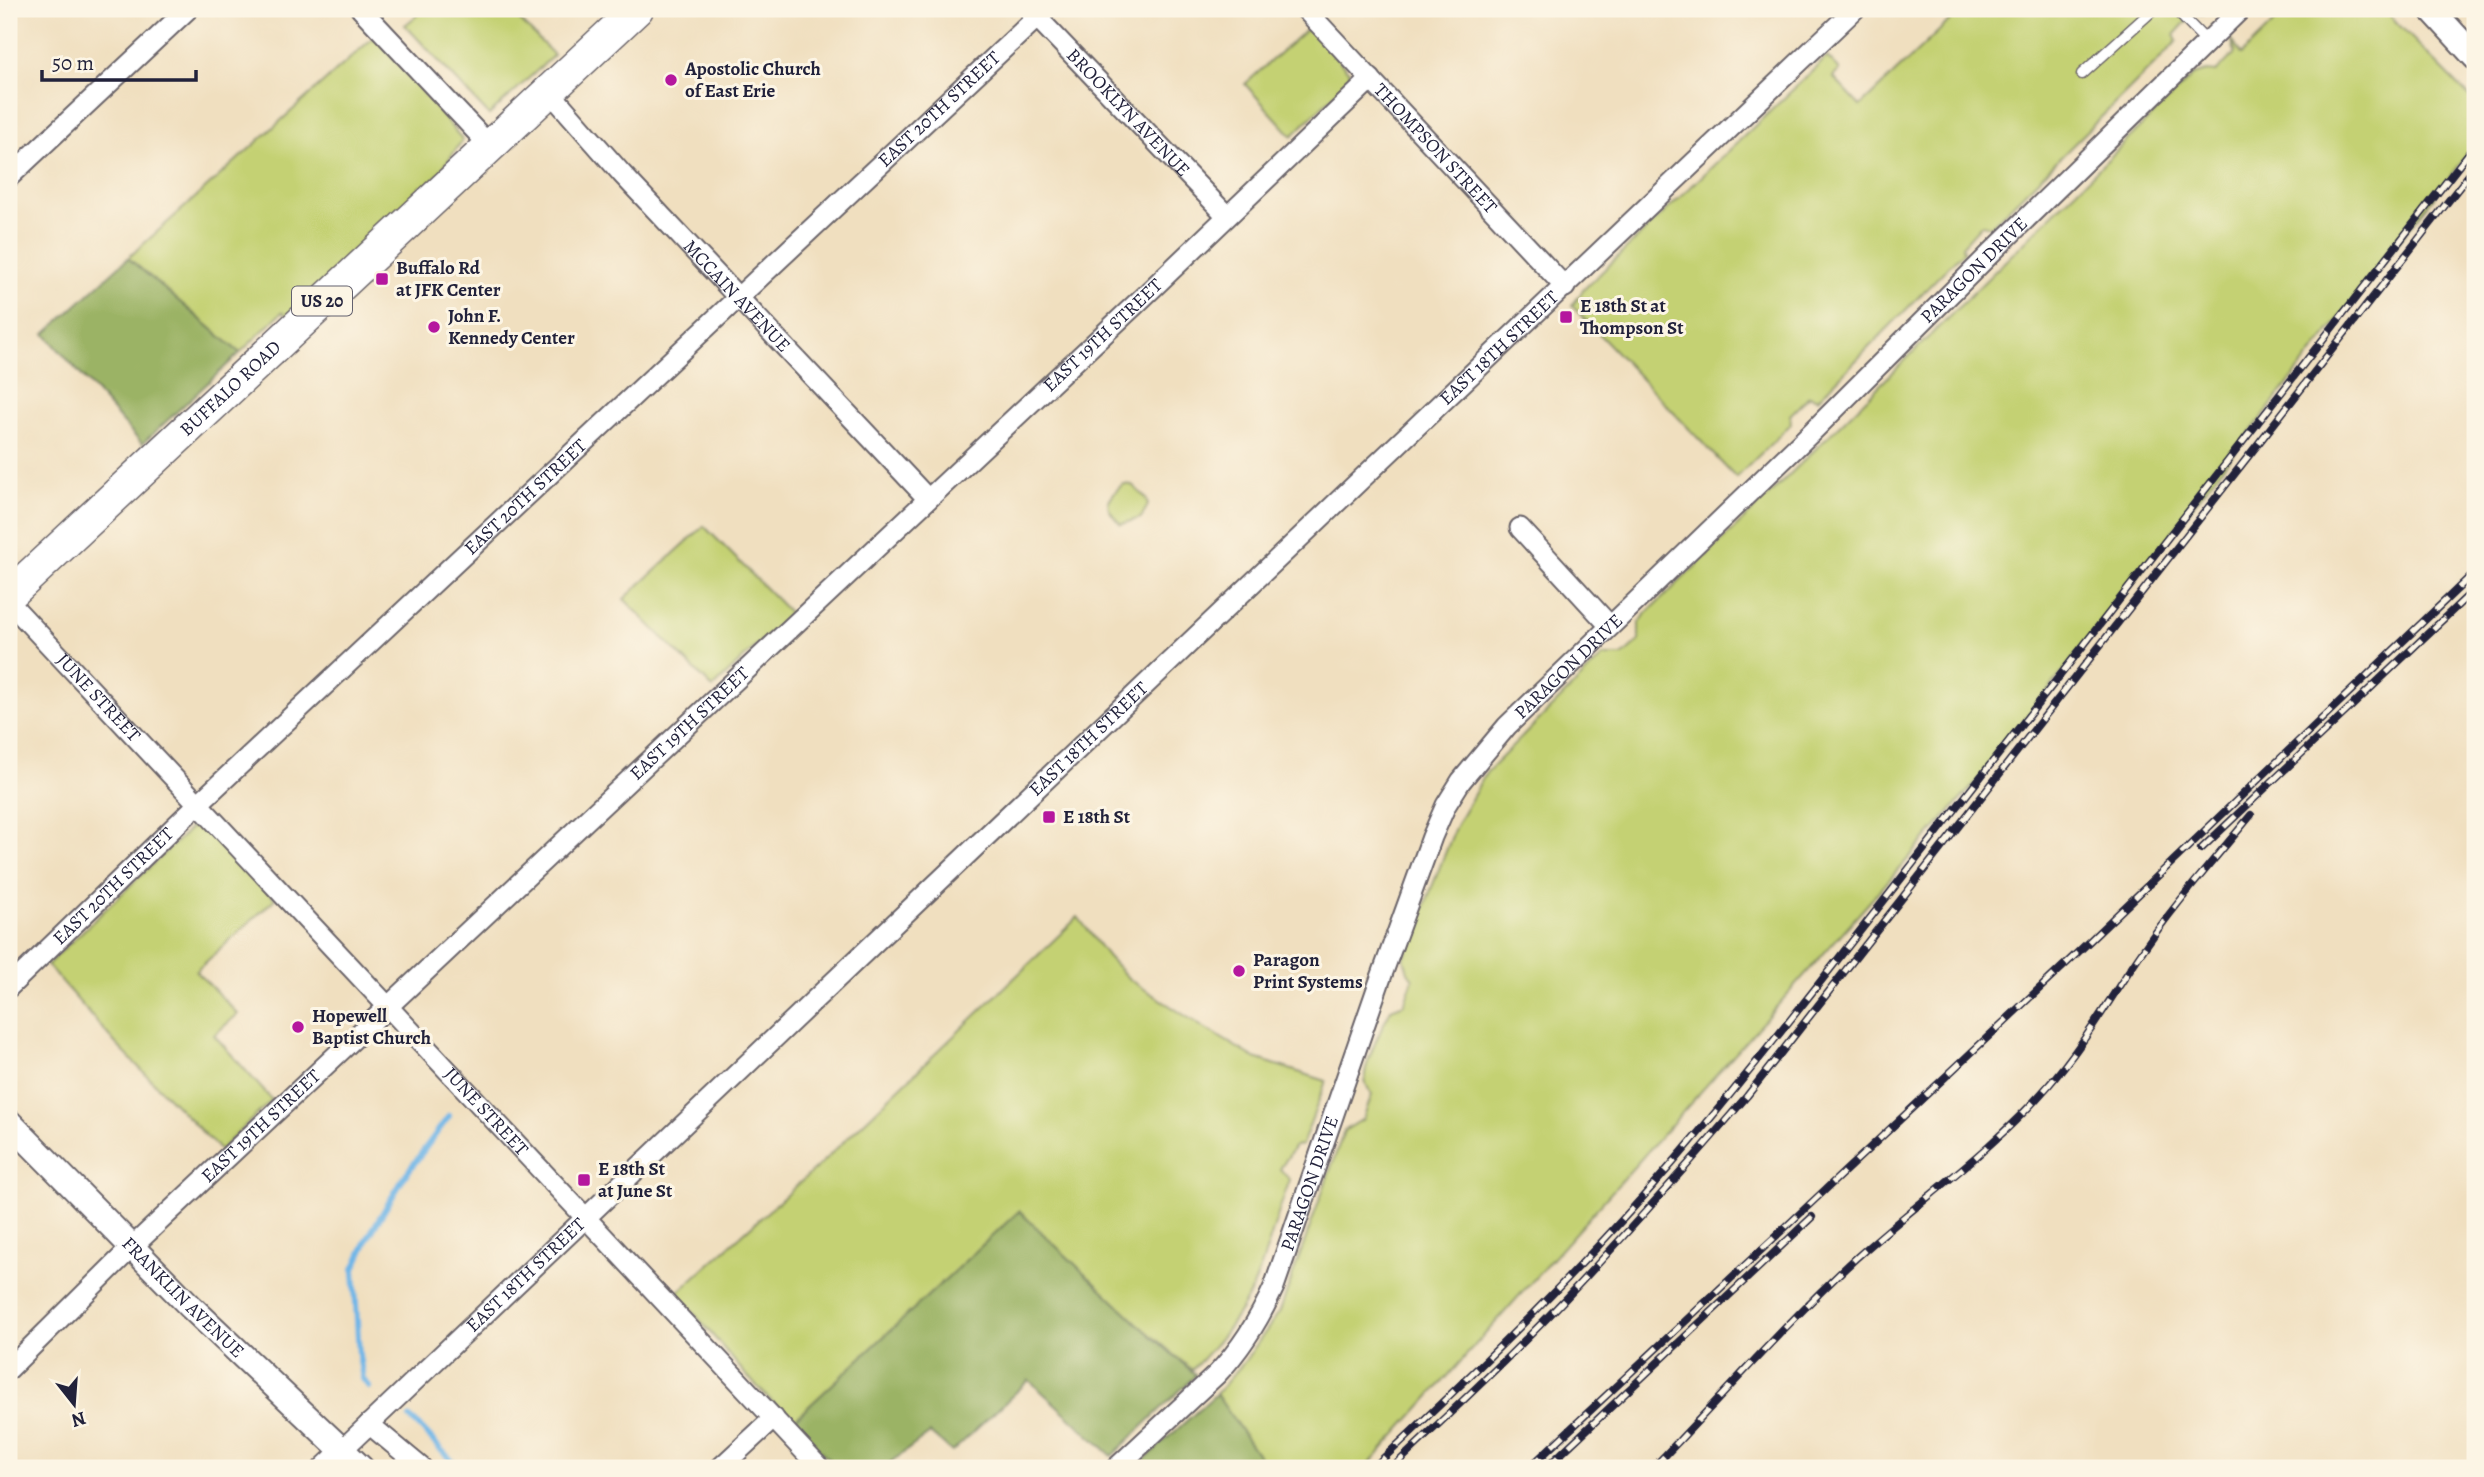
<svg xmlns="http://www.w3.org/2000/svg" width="2484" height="1477" font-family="Alegreya,serif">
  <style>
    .green { fill: #c4d173; stroke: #737a57; stroke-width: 2 }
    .forest { fill: #9bb365; stroke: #5e6a50; stroke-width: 2 }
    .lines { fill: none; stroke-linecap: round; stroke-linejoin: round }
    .stream { stroke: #6fb6e7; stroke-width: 6 }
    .service-casing { stroke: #6a6469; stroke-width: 13 }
    .minor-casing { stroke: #6a6469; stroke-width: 23 }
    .tertiary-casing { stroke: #6a6469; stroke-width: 28 }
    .primary-casing { stroke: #6a6469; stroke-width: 35 }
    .service { stroke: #fff; stroke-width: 10 }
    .minor { stroke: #fff; stroke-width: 19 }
    .tertiary { stroke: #fff; stroke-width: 24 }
    .primary { stroke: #fff; stroke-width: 32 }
    .rail-casing { stroke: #22223b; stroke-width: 8 }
    .rail { stroke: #fcf5e5; stroke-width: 5; stroke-dasharray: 16; stroke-linecap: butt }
    .poi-dot { fill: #b5179e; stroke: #fcf5e5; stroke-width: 2.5 }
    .labels { text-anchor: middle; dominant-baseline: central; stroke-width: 6; stroke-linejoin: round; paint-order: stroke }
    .shield { fill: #fcf5e5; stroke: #63616e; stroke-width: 2 }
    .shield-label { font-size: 18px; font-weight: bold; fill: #22223b }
    .poi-label { font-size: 19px; font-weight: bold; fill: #22223b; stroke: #fcf5e5; text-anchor: start }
    .street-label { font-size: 19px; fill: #22223b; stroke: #fcf5e5 }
  </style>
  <rect width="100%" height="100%" fill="#fcf5e5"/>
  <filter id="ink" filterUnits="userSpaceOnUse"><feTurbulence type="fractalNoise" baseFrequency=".0143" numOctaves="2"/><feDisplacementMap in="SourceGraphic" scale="14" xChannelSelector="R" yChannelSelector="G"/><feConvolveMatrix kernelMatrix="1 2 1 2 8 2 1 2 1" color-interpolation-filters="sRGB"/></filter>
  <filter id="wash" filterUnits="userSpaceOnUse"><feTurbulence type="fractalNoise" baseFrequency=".00686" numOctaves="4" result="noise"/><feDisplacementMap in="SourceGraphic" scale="28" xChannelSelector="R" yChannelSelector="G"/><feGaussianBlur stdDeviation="1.57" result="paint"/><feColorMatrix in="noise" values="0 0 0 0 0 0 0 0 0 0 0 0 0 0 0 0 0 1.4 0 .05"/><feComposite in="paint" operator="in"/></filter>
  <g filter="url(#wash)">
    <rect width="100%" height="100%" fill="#f0dfbf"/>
    <path class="green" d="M 425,9 L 509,9 L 554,55 L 489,115 L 405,25 Z
      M 1962,9 L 2209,9 L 2203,14 L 2194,13 L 2174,35 L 2177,41 L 2162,57 L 1991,226 L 1982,224 L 1962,246 L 1963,252 L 1818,399 L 1809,396 L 1790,415 L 1791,424 L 1736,478 L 1572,306 L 1584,289 L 1827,57 L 1840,70 L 1833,77 L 1860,106 Z
      M 2288,9 L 2392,9 L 2391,17 L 2475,102 L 2475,145 L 1979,779 L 1366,1468 L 1267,1468 L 1216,1394 L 1245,1361 L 1280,1311 L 1344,1131 L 1363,1119 L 1372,1095 C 1368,1089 1364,1082 1365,1074 C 1367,1057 1383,1025 1391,1009 L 1404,1004 L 1413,979 L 1408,972 L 1404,958 L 1456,826 L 1486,773 L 1603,656 L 1622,656 L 1639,641 L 1639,624 L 1645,615 L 1768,496 L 2193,75 L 2207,71 L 2216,72 L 2235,53 L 2231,38 L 2241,55 Z
      M 1309,27 L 1351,74 L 1351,78 L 1292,136 L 1245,84 Z
      M 375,36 L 462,139 L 461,142 L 438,175 L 287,316 L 282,312 L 240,353 L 128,258 Z
      M 1123,484 L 1132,485 L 1146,498 L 1148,505 L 1141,518 L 1121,524 C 1103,506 1104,502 1123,484 Z
      M 704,526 L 790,613 L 713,688 L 624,599 Z
      M 197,822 L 275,899 L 196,971 L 238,1014 L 214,1035 L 272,1100 L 220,1150 L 116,1044 L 47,965 Z
      M 1078,917 L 1108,957 L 1129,979 L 1201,1026 L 1255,1058 L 1326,1081 L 1302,1145 L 1295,1146 L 1280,1169 L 1290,1180 C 1276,1215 1268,1253 1253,1287 C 1238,1319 1216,1345 1192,1370 L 1137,1323 L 1019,1211 L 792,1422 L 746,1375 L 677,1293 L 814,1170 Z"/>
    <path class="forest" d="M 128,258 L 240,353 L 142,444 L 45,334 Z
      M 1019,1211 L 1137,1323 L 1196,1375 L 1112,1456 L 1029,1380 L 952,1452 L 930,1433 L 883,1468 L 837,1468 L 792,1422 Z
      M 1216,1394 L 1267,1468 L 1135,1468 Z"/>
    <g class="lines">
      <path class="stream" d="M 369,1387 L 363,1379 L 359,1355 L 354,1269 L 369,1236 L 404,1177 L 449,1116
        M 410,1418 C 429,1433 441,1454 461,1468"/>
    </g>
  </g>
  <g filter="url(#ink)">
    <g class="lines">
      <defs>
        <path id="service" d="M 2175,9 L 2206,41
          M 2082,74 L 2154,9"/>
        <g id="minor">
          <path d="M 361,9 L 490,146"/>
          <path id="s1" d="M 1305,9 L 1565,287"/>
          <path id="s2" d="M 1030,10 L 1227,216"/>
          <path id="s3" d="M 549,91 L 622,174 L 928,499"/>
          <path d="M 9,177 L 188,9"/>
          <path d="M 1520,528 L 1610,626"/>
          <path id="s4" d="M 9,602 L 820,1468"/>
          <path id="s5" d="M 9,987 L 198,804 L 1046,9"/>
          <path id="s6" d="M 9,1369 L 131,1248 L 1137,303 L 1371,79"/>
          <path d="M 369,1424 L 422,1468"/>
          <path id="s7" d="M 323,1468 L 1855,9"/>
          <path d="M 720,1468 L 774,1418"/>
          <path id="s8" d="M 1116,1468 L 1217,1374 C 1242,1348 1259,1320 1274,1287 L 1379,983 L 1432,837 L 1446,805 L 1461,781 L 1507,726 L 1815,429 L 1989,255 L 2241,9"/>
        </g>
        <g id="tertiary">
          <path d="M 2431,9 L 2475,57"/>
          <path id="s9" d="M 9,1122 L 191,1307 L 361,1468"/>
        </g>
        <g id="primary">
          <path id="s10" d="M 9,595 L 637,9"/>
        </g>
      </defs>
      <use href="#service" class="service-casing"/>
      <use href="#minor" class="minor-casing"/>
      <use href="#tertiary" class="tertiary-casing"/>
      <use href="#primary" class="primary-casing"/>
      <use href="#service" class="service"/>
      <use href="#minor" class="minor"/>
      <use href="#tertiary" class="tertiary"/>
      <use href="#primary" class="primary"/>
      <defs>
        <path id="rail" d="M 2201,849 L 2475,589
          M 1373,1468 C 1458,1388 1543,1307 1622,1220 C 1688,1148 1749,1072 1810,995 L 2475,145
          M 1392,1468 C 1456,1407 1521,1347 1581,1282 C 1638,1221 1693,1159 1747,1096 L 2475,167
          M 1529,1468 L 2073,957 L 2475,572
          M 1546,1468 L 1812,1217
          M 1653,1468 C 1720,1399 1784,1325 1855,1259 C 1919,1201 1991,1152 2048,1086 C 2083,1046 2109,1000 2139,956 C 2173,906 2213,861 2251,815"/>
      </defs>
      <use href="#rail" class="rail-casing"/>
      <use href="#rail" class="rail"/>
    </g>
  </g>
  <g class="poi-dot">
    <circle cx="671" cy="80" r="7"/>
    <rect x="375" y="272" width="14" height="14" rx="3.5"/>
    <rect x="1559" y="310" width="14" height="14" rx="3.5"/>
    <circle cx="434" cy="327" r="7"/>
    <rect x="1042" y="810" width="14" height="14" rx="3.5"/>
    <circle cx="1239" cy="971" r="7"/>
    <circle cx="298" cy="1027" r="7"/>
    <rect x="577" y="1173" width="14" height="14" rx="3.5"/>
  </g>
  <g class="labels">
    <rect class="shield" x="292" y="286.5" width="60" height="29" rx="5"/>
    <g class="shield-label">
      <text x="322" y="301">US 20</text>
    </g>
    <g class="poi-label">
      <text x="685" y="69">Apostolic Church<tspan x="685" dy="22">of East Erie</tspan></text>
      <text x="396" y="268">Buffalo Rd<tspan x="396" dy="22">at JFK Center</tspan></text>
      <text x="1580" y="306">E 18th St at<tspan x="1580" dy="22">Thompson St</tspan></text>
      <text x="448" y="316">John F.<tspan x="448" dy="22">Kennedy Center</tspan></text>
      <text x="1063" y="817">E 18th St</text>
      <text x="1253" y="960">Paragon<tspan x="1253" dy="22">Print Systems</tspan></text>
      <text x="312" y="1016">Hopewell<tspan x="312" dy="22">Baptist Church</tspan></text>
      <text x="598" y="1169">E 18th St<tspan x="598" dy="22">at June St</tspan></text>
    </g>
    <g class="street-label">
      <text stroke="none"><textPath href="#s5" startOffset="1279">EAST 20TH STREET</textPath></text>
      <text stroke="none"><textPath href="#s2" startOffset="142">BROOKLYN AVENUE</textPath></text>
      <text stroke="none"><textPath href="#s1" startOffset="191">THOMPSON STREET</textPath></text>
      <text stroke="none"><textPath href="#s8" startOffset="1507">PARAGON DRIVE</textPath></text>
      <text stroke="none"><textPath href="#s3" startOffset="278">MCCAIN AVENUE</textPath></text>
      <text stroke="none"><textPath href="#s6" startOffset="1505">EAST 19TH STREET</textPath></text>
      <text stroke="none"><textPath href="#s7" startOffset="1624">EAST 18TH STREET</textPath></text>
      <text stroke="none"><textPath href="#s10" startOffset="303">BUFFALO ROAD</textPath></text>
      <text stroke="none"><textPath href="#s5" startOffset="712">EAST 20TH STREET</textPath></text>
      <text stroke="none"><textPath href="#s8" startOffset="940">PARAGON DRIVE</textPath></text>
      <text stroke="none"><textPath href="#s4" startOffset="131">JUNE STREET</textPath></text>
      <text stroke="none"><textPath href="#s6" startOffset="938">EAST 19TH STREET</textPath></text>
      <text stroke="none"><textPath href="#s7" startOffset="1057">EAST 18TH STREET</textPath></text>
      <text stroke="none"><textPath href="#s5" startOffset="145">EAST 20TH STREET</textPath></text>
      <text stroke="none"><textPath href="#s4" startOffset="698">JUNE STREET</textPath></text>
      <text stroke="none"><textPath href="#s6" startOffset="350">EAST 19TH STREET</textPath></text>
      <text stroke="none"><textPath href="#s8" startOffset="352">PARAGON DRIVE</textPath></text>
      <text stroke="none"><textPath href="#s7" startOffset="280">EAST 18TH STREET</textPath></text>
      <text stroke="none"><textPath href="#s9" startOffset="247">FRANKLIN AVENUE</textPath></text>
    </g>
  </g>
  <rect width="2484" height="1477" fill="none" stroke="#fcf5e5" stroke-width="35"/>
  <g transform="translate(74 1404) rotate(163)" stroke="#fcf5e5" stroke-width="5" paint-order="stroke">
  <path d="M0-5L12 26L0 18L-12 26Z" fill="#22223b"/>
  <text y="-10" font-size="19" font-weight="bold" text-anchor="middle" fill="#22223b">N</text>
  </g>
  <path d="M42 70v10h154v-10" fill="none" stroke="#22223b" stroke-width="3.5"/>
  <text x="52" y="70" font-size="21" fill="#22223b" stroke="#fcf5e5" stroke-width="5" paint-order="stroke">50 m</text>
</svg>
